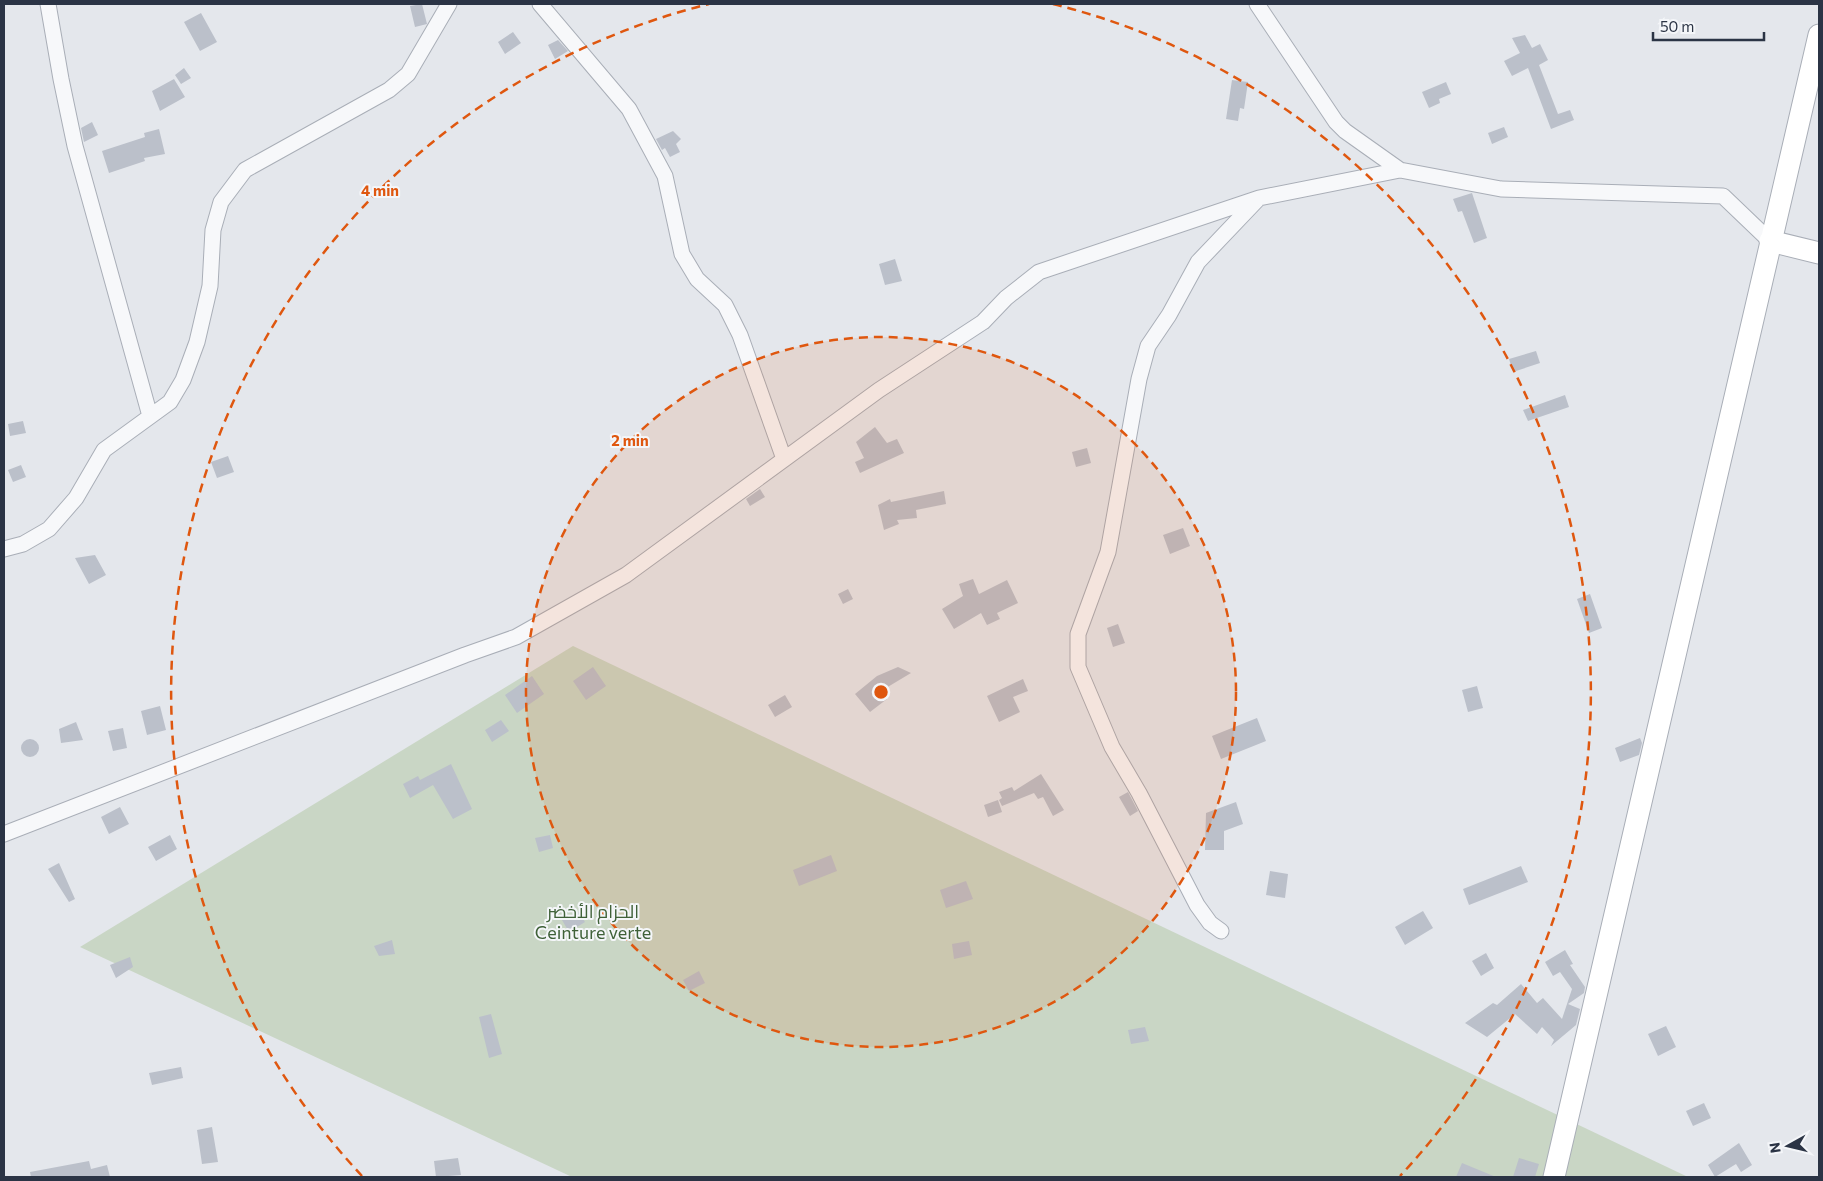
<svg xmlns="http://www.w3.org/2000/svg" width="1823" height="1181" font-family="Commissioner,Cairo,sans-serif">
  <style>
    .green { fill: #c9d6c5 }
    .building { fill: #bbc0ca }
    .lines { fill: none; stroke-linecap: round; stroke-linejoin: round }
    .street-casing { stroke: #a9aeb7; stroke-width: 17 }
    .secondary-casing { stroke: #a9aeb7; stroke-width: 23 }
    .street { stroke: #f7f8fa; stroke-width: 15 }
    .secondary { stroke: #fff; stroke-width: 21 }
    .ring { fill: none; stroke: #df570f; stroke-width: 2.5; stroke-dasharray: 9 6 }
    .labels { text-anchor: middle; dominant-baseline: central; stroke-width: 4; stroke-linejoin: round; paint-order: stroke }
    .park-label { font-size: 18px; fill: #3f6138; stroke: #f4f6f9 }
    .centre { fill: #df570f; stroke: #f4f6f9; stroke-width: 2.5 }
    .ring-label { font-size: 15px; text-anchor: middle; font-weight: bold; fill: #df570f; stroke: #f4f6f9; stroke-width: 4; stroke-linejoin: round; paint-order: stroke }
  </style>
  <rect width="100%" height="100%" fill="#e4e7ec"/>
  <path class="green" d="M 573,646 L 1688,1177 L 572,1177 L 80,947 Z"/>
  <path class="building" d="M 422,4 L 427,24 L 415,27 L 410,6 Z
    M 201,13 L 217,42 L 200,51 L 184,22 Z
    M 513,32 L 521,43 L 505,54 L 498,42 Z
    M 1525,35 L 1532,48 L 1540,44 L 1548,60 L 1539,65 L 1558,114 L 1570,110 L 1574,120 L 1551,129 L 1528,68 L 1512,76 L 1504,61 L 1520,53 L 1512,38 Z
    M 558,40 L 568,51 L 555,59 L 548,45 Z
    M 184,68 L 191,78 L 181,84 L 175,75 Z
    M 174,79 L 185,97 L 160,111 L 152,91 Z
    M 1232,80 L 1248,82 L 1244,109 L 1240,108 L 1238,121 L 1226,119 Z
    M 1446,82 L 1451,94 L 1439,99 L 1440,103 L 1429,108 L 1422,92 Z
    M 92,122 L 98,135 L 84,142 L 81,128 Z
    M 1504,127 L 1508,137 L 1492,144 L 1488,133 Z
    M 159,129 L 165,154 L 144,158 L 145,161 L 109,173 L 102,151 L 145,137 L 144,133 Z
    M 673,131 L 681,139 L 676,144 L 680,152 L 670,157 L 665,148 L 662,150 L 656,139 Z
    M 1472,193 L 1487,238 L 1474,243 L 1462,211 L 1458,212 L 1453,199 Z
    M 895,259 L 902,281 L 885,285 L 879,264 Z
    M 1536,351 L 1540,363 L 1513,372 L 1509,359 Z
    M 1565,395 L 1569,407 L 1528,421 L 1523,410 Z
    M 23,421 L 26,433 L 10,436 L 8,424 Z
    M 875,427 L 887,443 L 897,439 L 904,453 L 860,473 L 855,462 L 864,458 L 856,442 Z
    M 1087,448 L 1091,463 L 1076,467 L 1072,452 Z
    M 228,456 L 234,472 L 217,478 L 211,462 Z
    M 21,465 L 26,477 L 13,482 L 8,470 Z
    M 760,489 L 765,497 L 750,506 L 746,499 Z
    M 944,491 L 946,504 L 916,510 L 917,518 L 897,520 L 899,524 L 884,530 L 878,505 L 890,499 L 891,502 Z
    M 1183,528 L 1190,546 L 1170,554 L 1163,535 Z
    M 95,555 L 106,575 L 89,584 L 75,558 Z
    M 973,579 L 979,594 L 1007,580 L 1018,603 L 997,613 L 1000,619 L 987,625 L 981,613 L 954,629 L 942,609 L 963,596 L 959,584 Z
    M 848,589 L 853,599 L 843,604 L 838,594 Z
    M 1590,594 L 1602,628 L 1589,633 L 1577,599 Z
    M 1118,624 L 1125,643 L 1113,647 L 1107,628 Z
    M 593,667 L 606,686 L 586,700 L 573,681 Z
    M 898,667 L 911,673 L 881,691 L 887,699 L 870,712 L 855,694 L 877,676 Z
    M 532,676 L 544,694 L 517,713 L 505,695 Z
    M 1023,679 L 1028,691 L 1013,697 L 1020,712 L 999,722 L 987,696 Z
    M 1477,686 L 1483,708 L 1468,712 L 1462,690 Z
    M 785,695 L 792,707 L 775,717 L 768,705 Z
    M 160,706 L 166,730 L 147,735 L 141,711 Z
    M 1257,718 L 1266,741 L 1221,759 L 1212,736 Z
    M 501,720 L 509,731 L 492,742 L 485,730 Z
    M 76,722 L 83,740 L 61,743 L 59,729 Z
    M 123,728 L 127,748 L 113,751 L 108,731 Z
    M 1640,738 L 1642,743 L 1639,755 L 1620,762 L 1615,748 Z
    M21 748a9 9 0 1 1 18 0a9 9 0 1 1-18 0Z
    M 451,764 L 472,809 L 453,819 L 433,785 L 410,798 L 403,784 L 418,776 L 420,780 Z
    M 1041,774 L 1064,810 L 1053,816 L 1043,797 L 1038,799 L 1034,793 L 1002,806 L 999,800 L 1002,798 L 999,792 L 1012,787 L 1014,791 Z
    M 1128,792 L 1138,811 L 1130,816 L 1119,797 Z
    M 998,800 L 1002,812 L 988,817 L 984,805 Z
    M 1236,802 L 1243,824 L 1224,831 L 1224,850 L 1205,850 L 1206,813 Z
    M 120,807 L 129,824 L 109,834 L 101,817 Z
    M 170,835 L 177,849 L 156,861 L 148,847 Z
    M 550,835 L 553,848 L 539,852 L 535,838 Z
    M 831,855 L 837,871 L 799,886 L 793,870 Z
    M 59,863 L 75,899 L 69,902 L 48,869 Z
    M 1521,866 L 1528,882 L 1469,905 L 1463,889 Z
    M 1270,871 L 1288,874 L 1285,898 L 1266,895 Z
    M 966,881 L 973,899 L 946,908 L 940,890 Z
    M 578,911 L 585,922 L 569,932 L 562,920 Z
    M 1423,911 L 1433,928 L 1405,945 L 1395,927 Z
    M 392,940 L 395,954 L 379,956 L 374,946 Z
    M 969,941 L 972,955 L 954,959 L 952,944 Z
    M 1565,950 L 1573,964 L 1570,965 L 1585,987 L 1584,993 L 1568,1004 L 1580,1009 L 1576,1025 L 1551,1046 L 1554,1040 L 1542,1027 L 1537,1034 L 1515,1014 L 1487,1037 L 1465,1023 L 1493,1003 L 1497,1005 L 1521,984 L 1537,1003 L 1543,998 L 1562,1019 L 1572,989 L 1560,972 L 1553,976 L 1545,962 Z
    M 1486,953 L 1494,968 L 1481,976 L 1472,961 Z
    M 130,957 L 133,967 L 116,978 L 110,965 Z
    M 699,971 L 705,983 L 689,991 L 683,980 Z
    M 491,1014 L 502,1054 L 489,1058 L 479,1017 Z
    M 1666,1026 L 1676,1047 L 1658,1056 L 1648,1034 Z
    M 1145,1027 L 1149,1041 L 1131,1044 L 1128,1030 Z
    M 181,1067 L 183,1078 L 152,1085 L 149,1073 Z
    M 1704,1103 L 1711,1118 L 1693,1126 L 1686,1111 Z
    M 212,1127 L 218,1162 L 202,1164 L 197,1130 Z
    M 1739,1143 L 1752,1165 L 1741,1172 L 1736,1164 L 1715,1177 L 1708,1165 Z
    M 458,1158 L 461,1175 L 436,1177 L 434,1161 Z
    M 1519,1158 L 1539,1164 L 1535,1177 L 1513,1177 Z
    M 89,1161 L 91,1169 L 107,1165 L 110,1177 L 31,1177 L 30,1172 Z
    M 1462,1163 L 1496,1177 L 1456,1177 Z"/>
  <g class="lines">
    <defs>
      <path id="street" d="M 48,4 L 61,79 L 75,146 L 150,416
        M 540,4 L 629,109 L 665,176 L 682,254 L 697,279 L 725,305 L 740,335 L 784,459
        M 1257,4 L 1336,122 L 1345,131 L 1400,170
        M 4,549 L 23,544 L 49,529 L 76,498 L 104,450 L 170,402 L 183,380 L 197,342 L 210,286 L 213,230 L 221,202 L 245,170 L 389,90 L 408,74 L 449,4
        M 4,834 L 465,655 L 516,637 L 626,575 L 879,390 L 983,322 L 1006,298 L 1039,272 L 1259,198 L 1400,170 L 1501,189 L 1723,196 L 1770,241
        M 1221,931 L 1210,923 L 1197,905 L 1139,793 L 1112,747 L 1078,667 L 1078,634 L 1108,552 L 1139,379 L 1148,346 L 1169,315 L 1198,262 L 1258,199"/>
      <path id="secondary" d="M 1770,241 L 1819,253
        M 1554,1177 L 1819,35"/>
    </defs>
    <use href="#street" class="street-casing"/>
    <use href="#secondary" class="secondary-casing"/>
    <use href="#street" class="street"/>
    <use href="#secondary" class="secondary"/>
  </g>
  <circle cx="881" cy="692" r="355" fill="#df570f" fill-opacity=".12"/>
  <g class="ring">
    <circle cx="881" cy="692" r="355"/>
    <path d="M362 1176A709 709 0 0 1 709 4M1053 4A709 709 0 0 1 1400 1176"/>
  </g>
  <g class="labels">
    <g class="park-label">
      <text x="593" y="911">الحزام الأخضر<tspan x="593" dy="21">Ceinture verte</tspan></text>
    </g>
  </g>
  <circle cx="881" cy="692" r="8" class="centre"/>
  <g class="ring-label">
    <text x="380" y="196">4 min</text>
    <text x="630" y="446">2 min</text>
  </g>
  <rect width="1823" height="1181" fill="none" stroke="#2b3445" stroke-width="10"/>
  <g transform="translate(1788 1146) rotate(262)" stroke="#f4f6f9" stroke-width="4" paint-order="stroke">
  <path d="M0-4L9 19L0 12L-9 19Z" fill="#2b3445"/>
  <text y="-8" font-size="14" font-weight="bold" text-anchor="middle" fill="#2b3445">N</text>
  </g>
  <path d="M1653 32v8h111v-8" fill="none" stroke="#2b3445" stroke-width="2.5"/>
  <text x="1660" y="32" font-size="15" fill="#2b3445" stroke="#f4f6f9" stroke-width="4" paint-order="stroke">50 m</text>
</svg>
